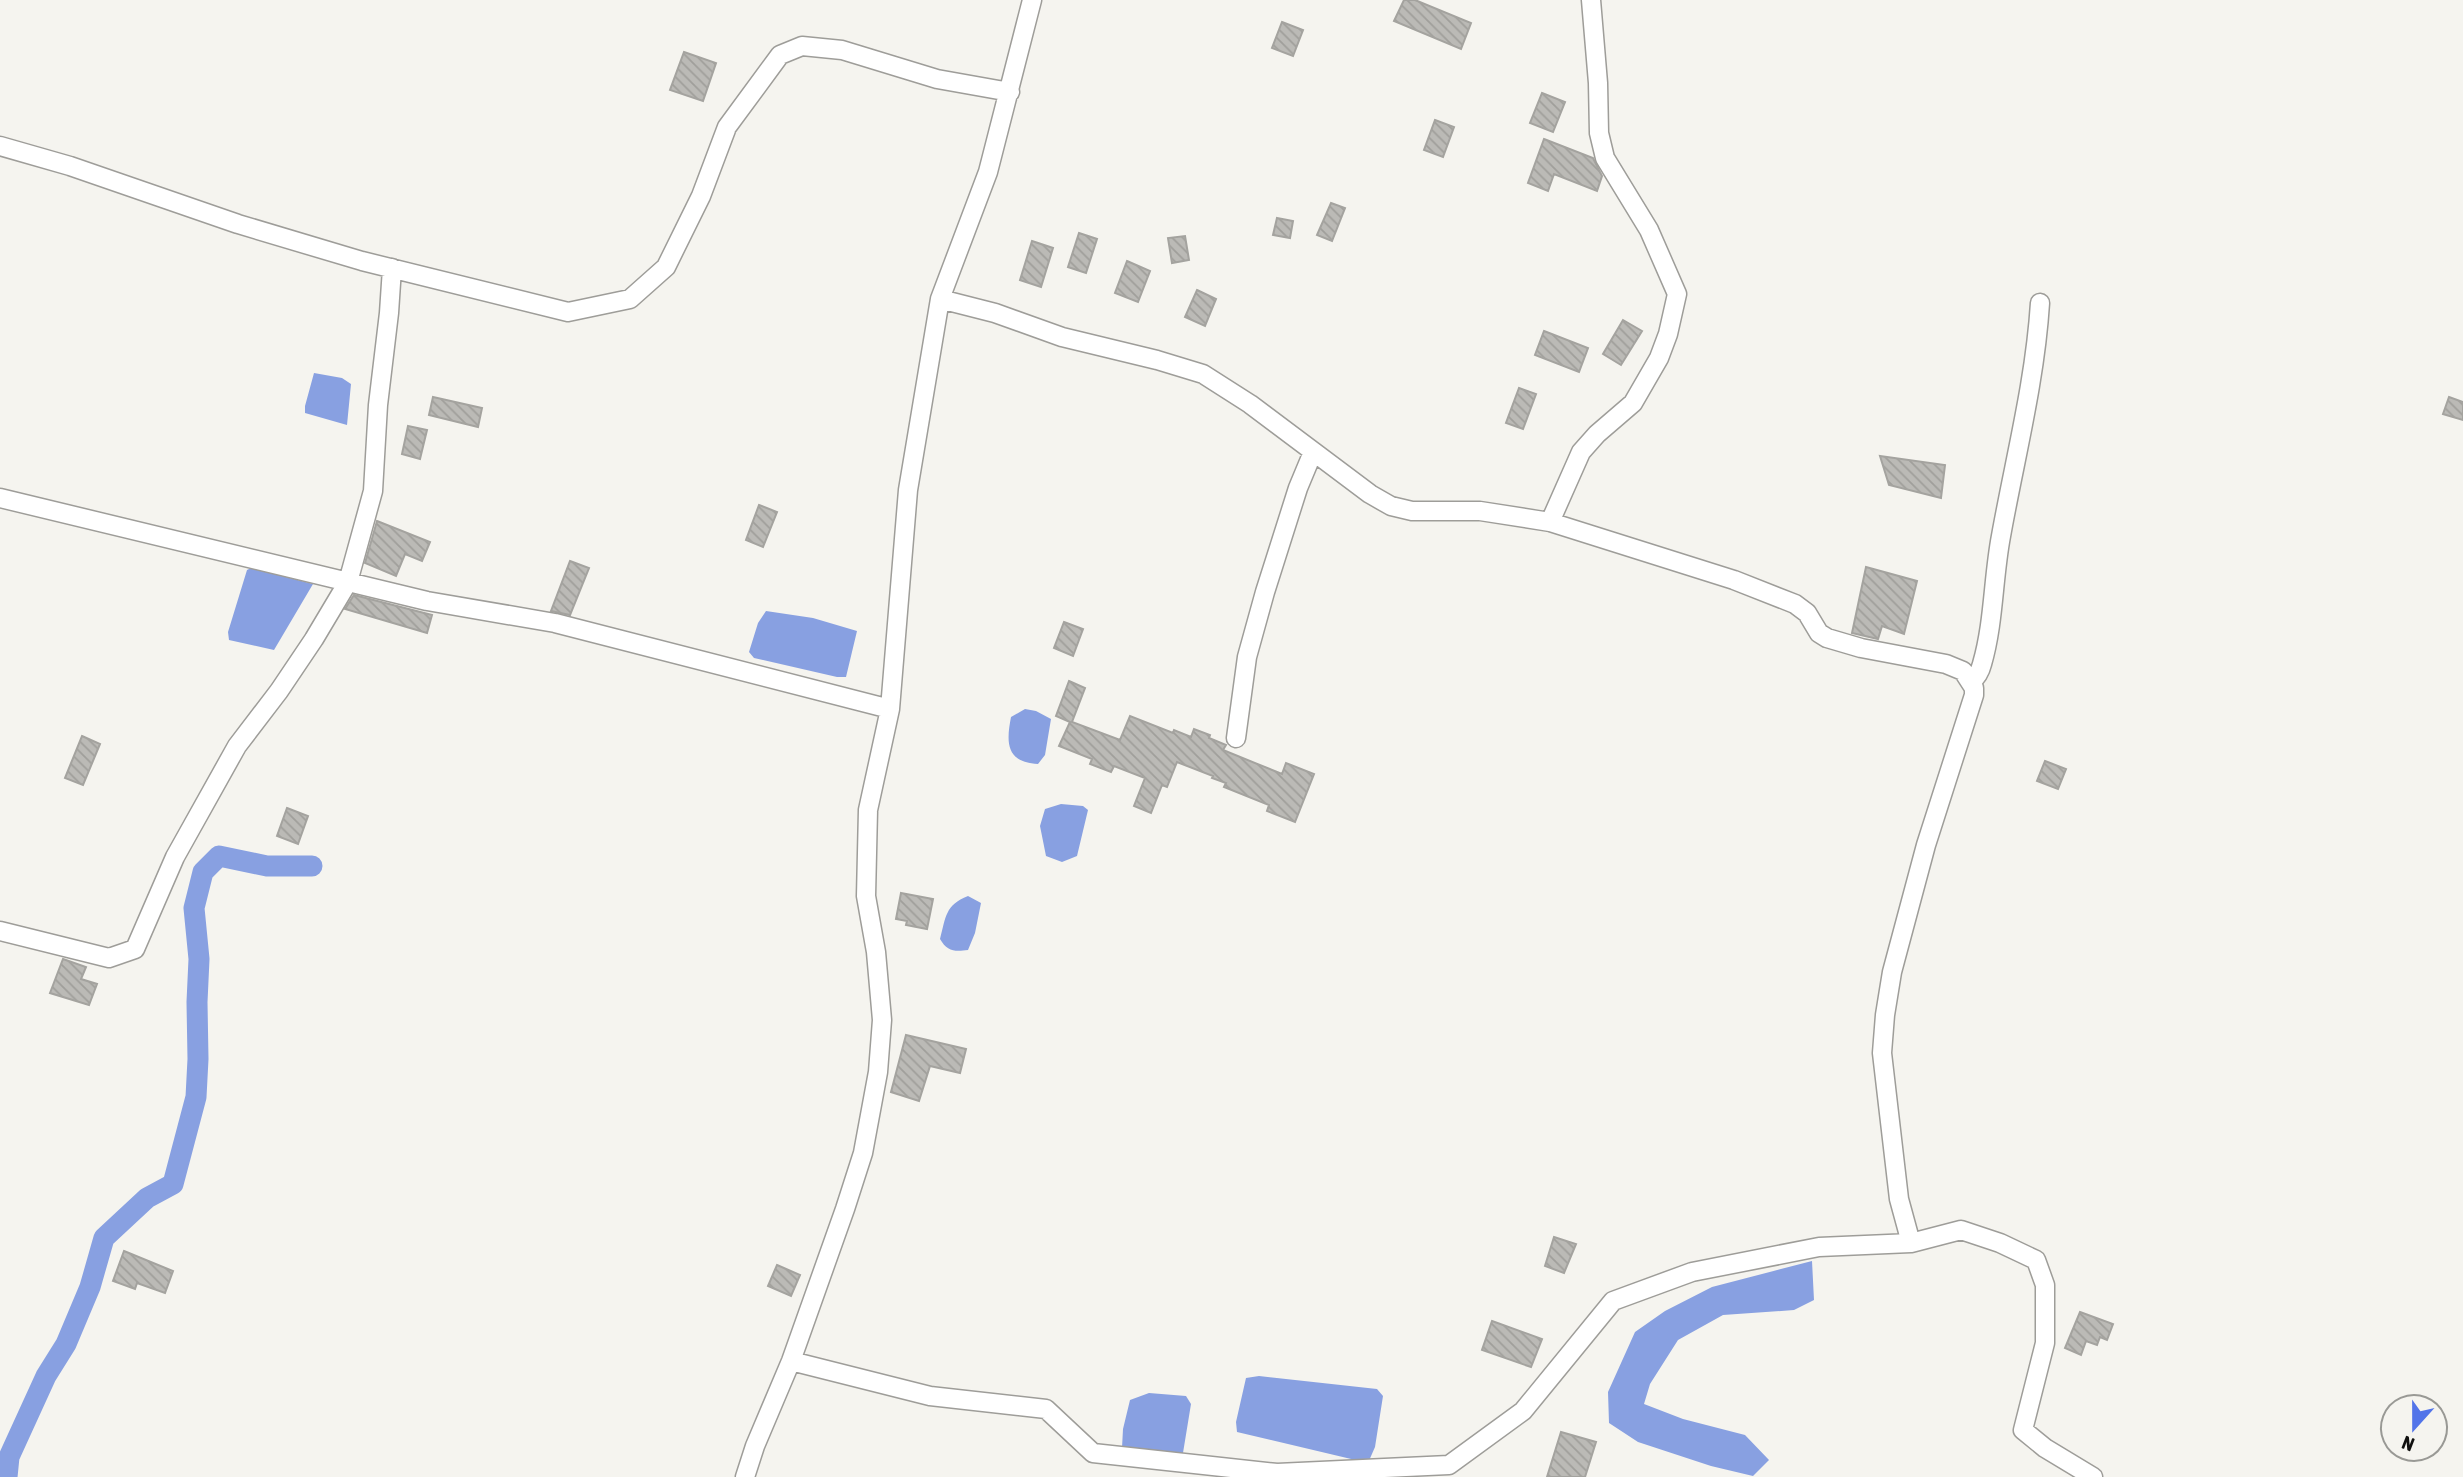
<svg xmlns="http://www.w3.org/2000/svg" width="2463" height="1477" font-family="'Asap Condensed',sans-serif">
  <style>
    .water { fill: #88a0e1 }
    .lines { fill: none; stroke-linecap: round; stroke-linejoin: round }
    .canal { stroke: #88a0e1; stroke-width: 21 }
    .building { fill: url(#building-back-hatch); stroke: #a4a39f; stroke-width: 2 }
    .minor-casing { stroke: #9e9d99; stroke-width: 21 }
    .minor { stroke: #fff; stroke-width: 18 }
  </style>
  <defs>
    <pattern id="building-back-hatch" width="6" height="6" patternUnits="userSpaceOnUse" patternTransform="scale(1.75)"><rect width="6" height="6" fill="#bbbab6"/><path d="M-1 5l2 2M0 0l6 6M5-1l2 2" fill="none" stroke="#a09f9b"/></pattern>
  </defs>
  <rect width="100%" height="100%" fill="#f5f4ef"/>
  <path class="water" d="M 314,373 L 342,378 L 351,384 L 347,425 L 305,413 L 305,406 Z
    M 251,568 L 313,584 L 274,650 L 229,640 L 228,632 L 247,570 Z
    M 766,611 L 813,618 L 857,631 L 846,677 L 837,677 L 754,658 L 749,652 L 758,623 Z
    M 1025,709 L 1036,711 L 1051,719 L 1045,755 L 1038,764 C 1006,762 1006,743 1011,717 Z
    M 1061,804 L 1083,806 L 1088,810 L 1077,856 L 1062,862 L 1046,856 L 1040,826 L 1045,809 Z
    M 968,896 L 981,903 L 975,933 L 968,950 C 954,952 947,951 940,939 C 946,917 945,905 968,896 Z
    M 1812,1261 L 1814,1300 L 1794,1310 L 1723,1315 L 1678,1340 L 1650,1384 L 1644,1404 L 1683,1419 L 1745,1435 L 1769,1460 L 1753,1476 L 1711,1466 L 1638,1442 L 1609,1423 L 1608,1392 L 1635,1332 L 1665,1311 L 1712,1287 Z
    M 1259,1376 L 1377,1389 L 1383,1396 L 1375,1447 L 1368,1463 L 1237,1432 L 1236,1422 L 1246,1378 Z
    M 1149,1393 L 1186,1396 L 1191,1404 L 1182,1459 L 1122,1448 L 1123,1429 L 1130,1400 Z"/>
  <g class="lines">
    <path class="canal" d="M 7,1477 L 9,1457 L 46,1376 L 66,1344 L 90,1287 L 104,1238 L 147,1198 L 173,1184 L 196,1097 L 198,1059 L 197,1002 L 199,959 L 194,908 L 203,872 L 219,856 L 267,866 L 312,866"/>
  </g>
  <path class="building" d="M 1404,0 L 1415,0 L 1471,23 L 1461,49 L 1394,21 Z
    M 1282,22 L 1303,30 L 1293,56 L 1272,48 Z
    M 684,52 L 716,63 L 703,101 L 670,90 Z
    M 1542,93 L 1565,102 L 1553,132 L 1530,123 Z
    M 1435,120 L 1454,127 L 1443,157 L 1424,150 Z
    M 1544,139 L 1593,158 L 1602,176 L 1597,191 L 1554,174 L 1548,191 L 1528,183 Z
    M 1331,203 L 1345,208 L 1332,241 L 1317,235 Z
    M 1277,218 L 1293,221 L 1290,238 L 1273,235 Z
    M 1079,233 L 1097,239 L 1086,273 L 1068,267 Z
    M 1185,236 L 1189,260 L 1172,263 L 1168,238 Z
    M 1032,241 L 1053,248 L 1041,287 L 1020,280 Z
    M 1127,261 L 1150,271 L 1138,302 L 1115,293 Z
    M 1197,290 L 1216,299 L 1205,326 L 1185,317 Z
    M 1623,320 L 1642,331 L 1621,365 L 1603,354 Z
    M 1544,331 L 1588,348 L 1579,372 L 1535,355 Z
    M 1519,388 L 1536,394 L 1523,429 L 1506,423 Z
    M 433,397 L 482,408 L 478,427 L 429,415 Z
    M 2449,397 L 2463,402 L 2463,420 L 2443,414 Z
    M 408,426 L 427,430 L 420,459 L 402,454 Z
    M 1880,456 L 1945,465 L 1941,498 L 1889,485 Z
    M 759,505 L 777,512 L 763,547 L 746,540 Z
    M 377,521 L 430,542 L 422,561 L 405,554 L 396,576 L 365,563 Z
    M 570,561 L 589,568 L 570,615 L 551,611 Z
    M 1866,567 L 1917,581 L 1904,634 L 1882,626 L 1878,639 L 1852,633 Z
    M 354,595 L 432,615 L 427,633 L 345,609 Z
    M 1064,622 L 1083,629 L 1073,656 L 1054,648 Z
    M 1069,681 L 1085,688 L 1072,722 L 1120,740 L 1130,716 L 1173,733 L 1174,730 L 1191,737 L 1194,729 L 1210,735 L 1209,738 L 1226,745 L 1223,750 L 1282,774 L 1286,763 L 1314,774 L 1295,822 L 1267,811 L 1269,805 L 1224,787 L 1226,783 L 1212,778 L 1213,776 L 1177,762 L 1167,787 L 1162,785 L 1151,813 L 1134,806 L 1145,778 L 1114,766 L 1111,772 L 1090,764 L 1092,759 L 1059,746 L 1070,722 L 1056,716 Z
    M 82,736 L 100,744 L 83,785 L 65,778 Z
    M 2045,761 L 2066,769 L 2058,789 L 2037,781 Z
    M 287,808 L 308,816 L 298,844 L 277,836 Z
    M 901,893 L 933,899 L 927,929 L 906,925 L 907,921 L 896,919 Z
    M 63,959 L 86,967 L 81,979 L 97,984 L 89,1005 L 50,993 Z
    M 906,1035 L 966,1049 L 960,1073 L 930,1066 L 919,1101 L 891,1092 Z
    M 1554,1237 L 1576,1244 L 1564,1273 L 1545,1266 Z
    M 124,1251 L 173,1271 L 165,1293 L 137,1283 L 135,1289 L 113,1281 Z
    M 777,1265 L 800,1275 L 791,1296 L 768,1286 Z
    M 2080,1312 L 2113,1324 L 2107,1340 L 2100,1337 L 2097,1345 L 2086,1341 L 2081,1355 L 2065,1348 Z
    M 1492,1321 L 1542,1339 L 1531,1367 L 1482,1350 Z
    M 1561,1432 L 1596,1442 L 1585,1477 L 1547,1477 Z"/>
  <g class="lines">
    <defs>
      <path id="minor" d="M 0,146 L 70,166 L 238,224 L 362,261 L 568,312 L 630,299 L 666,267 L 701,196 L 727,127 L 780,55 L 802,46 L 842,50 L 937,79 L 1010,92
        M 940,299 L 995,313 L 1062,337 L 1157,360 L 1203,374 L 1250,404 L 1370,494 L 1391,506 L 1412,511 L 1480,511 L 1550,522 L 1734,580 L 1795,604 L 1807,613 L 1819,633 L 1827,638 L 1861,648 L 1946,664 L 1963,671 L 1974,688 L 1974,695 L 1926,845 L 1892,972 L 1885,1015 L 1882,1053 L 1899,1199 L 1911,1243 L 1961,1230 L 2000,1243 L 2036,1260 L 2045,1285 L 2045,1343 L 2023,1430 L 2045,1448 L 2093,1477
        M 0,498 L 427,601 L 555,623 L 890,709
        M 1550,522 L 1581,452 L 1597,434 L 1633,403 L 1659,358 L 1668,334 L 1677,294 L 1649,230 L 1605,158 L 1599,133 L 1598,83 L 1591,0
        M 1971,682 C 1977,677 1980,672 1982,664 C 1994,623 1993,578 2001,536 C 2015,458 2035,382 2040,303
        M 1236,738 L 1247,657 L 1265,592 L 1298,488 L 1313,452
        M 0,931 L 109,958 L 135,949 L 175,857 L 237,746 L 279,691 L 314,639 L 348,582 L 373,491 L 378,405 L 389,313 L 392,268
        M 791,1361 L 930,1396 L 1046,1409 L 1093,1453 L 1277,1473 L 1449,1465 L 1523,1411 L 1613,1301 L 1692,1272 L 1819,1247 L 1911,1243
        M 745,1477 L 755,1446 L 791,1361 L 845,1209 L 863,1153 L 878,1072 L 882,1020 L 876,952 L 866,896 L 868,810 L 890,709 L 908,490 L 940,299 L 988,172 L 1032,0"/>
    </defs>
    <use href="#minor" class="minor-casing"/>
    <use href="#minor" class="minor"/>
  </g>
  <g transform="translate(2414 1428) rotate(201)"><circle r="33" fill="#f5f4ef" stroke="#999995" stroke-width="2"/>
  <path d="M0-5L12 26L0 18L-12 26Z" fill="#5274e9"/>
  <text y="-10" font-size="19" font-weight="bold" text-anchor="middle" fill="#10100f">N</text>
  </g>
</svg>
